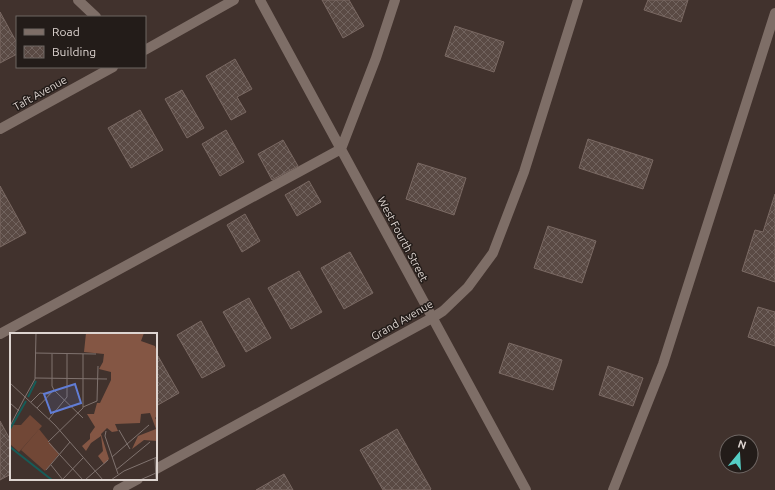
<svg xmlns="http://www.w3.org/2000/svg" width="775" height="490" font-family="Ubuntu,sans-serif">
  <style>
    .building { fill: url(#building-cross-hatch); stroke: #7a6963 }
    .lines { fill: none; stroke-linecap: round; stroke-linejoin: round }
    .minor { stroke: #7e6e67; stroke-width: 10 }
    .labels { text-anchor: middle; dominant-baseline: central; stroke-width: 3; stroke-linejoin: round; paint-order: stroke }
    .street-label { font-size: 11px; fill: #ded5d1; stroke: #231c19 }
    .inset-river { fill: none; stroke: #165c58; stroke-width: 2 }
    .inset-road { fill: none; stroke: #80736f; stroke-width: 1 }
    .view { fill: #617dd6; fill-opacity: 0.15; stroke: #617dd6; stroke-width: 2 }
    .inset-edge { fill: none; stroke: #ded5d1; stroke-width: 2 }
  </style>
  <defs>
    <pattern id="building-cross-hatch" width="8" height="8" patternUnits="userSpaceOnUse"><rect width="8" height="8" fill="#5a4a44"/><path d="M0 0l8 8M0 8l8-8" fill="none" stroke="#71635e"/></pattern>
  </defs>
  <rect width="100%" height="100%" fill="#41322d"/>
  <path class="building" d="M 322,0 L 349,0 L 364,26 L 343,38 Z
    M 648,0 L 688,0 L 681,22 L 644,10 Z
    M 0,12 L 17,43 L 17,54 L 0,63 Z
    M 455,26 L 504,42 L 494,72 L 445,56 Z
    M 235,59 L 252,89 L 237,97 L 246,112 L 231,120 L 206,76 Z
    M 182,90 L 204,128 L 187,138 L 165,99 Z
    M 140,110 L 163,150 L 131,168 L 108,128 Z
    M 226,130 L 244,162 L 220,176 L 202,144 Z
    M 588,139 L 653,160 L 643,189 L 579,168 Z
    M 283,140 L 298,166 L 272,180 L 258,154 Z
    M 418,163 L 466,178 L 454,215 L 406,199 Z
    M 309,181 L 321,202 L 297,216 L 285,195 Z
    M 0,186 L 26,233 L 0,247 Z
    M 775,194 L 775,282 L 742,271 L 755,230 L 763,232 Z
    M 245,214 L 260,241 L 242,252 L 227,225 Z
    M 548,226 L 596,241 L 582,283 L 534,268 Z
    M 350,252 L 373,293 L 344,309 L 321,268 Z
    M 299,271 L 322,312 L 291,329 L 268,288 Z
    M 249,298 L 271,338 L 246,352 L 223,312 Z
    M 758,307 L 775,312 L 775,346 L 748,337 Z
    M 201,321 L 225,366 L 202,378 L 177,335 Z
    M 509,343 L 562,360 L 553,390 L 499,373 Z
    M 158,356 L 179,393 L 156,406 L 156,357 Z
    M 608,366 L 643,378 L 633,406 L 599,395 Z
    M 0,421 L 11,441 L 11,474 L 0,480 Z
    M 397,429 L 431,489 L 430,490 L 383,490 L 360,450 Z
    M 284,474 L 293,490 L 256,490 Z"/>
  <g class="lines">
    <path class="minor" d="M 78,0 L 96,17
      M 260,0 L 526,490
      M 145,50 L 234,0
      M 0,129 L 113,67
      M 0,334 L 341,149 L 376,58 L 395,0
      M 156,469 L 432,318 L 443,311 L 468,287 L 493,253 L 524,172 L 578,0
      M 118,490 L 138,479
      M 613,490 L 663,364 L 775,13"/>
  </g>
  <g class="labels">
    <g class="street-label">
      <text transform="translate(40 93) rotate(-29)">Taft Avenue</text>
      <text transform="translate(403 239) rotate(62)">West Fourth Street</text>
      <text transform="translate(402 320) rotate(-30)">Grand Avenue</text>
    </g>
  </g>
  <g transform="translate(10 333)">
    <rect width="147" height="147" fill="#41322d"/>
    <path d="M 29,96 L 49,121 L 35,138 L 11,117 Z" fill="#714736"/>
    <path d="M 76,0 L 134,0 L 131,8 L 145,13 L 147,19 L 147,83 L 145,85 L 147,88 L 147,108 L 134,107 L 122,116 L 128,103 L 146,96 L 140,80 L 131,81 L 130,90 L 105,91 L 108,98 L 102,99 L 97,95 L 91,101 L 99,126 L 94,131 L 88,123 L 93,118 L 91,103 L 81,110 L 76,118 L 72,113 L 80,106 L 80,101 L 85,94 L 77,81 L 84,81 L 87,70 L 90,70 L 101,47 L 101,39 L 89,36 L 93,29 L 94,21 L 74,19 Z" fill="#845644"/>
    <path d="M 20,82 L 32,93 L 9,119 L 0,111 L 0,97 L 3,92 L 11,92 Z" fill="#714736"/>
    <path class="inset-river" d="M 18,64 L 26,48M 0,96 L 16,68M 0,114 L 42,147"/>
    <path class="inset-road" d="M 26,0 L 25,46 L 15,64 L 45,92 L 93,147M 25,20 L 86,21M 25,45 L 97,46M 0,50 L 15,64 L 0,93M 44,57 L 73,85M 21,69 L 30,60 L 40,61M 0,70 L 9,78M 73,74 L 87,68 L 88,33M 27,75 L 44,57 L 42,53 L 42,21M 39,86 L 57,64 L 57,21M 109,97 L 120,116M 96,98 L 95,103 L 108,141M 38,109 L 73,75 L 73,21M 39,110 L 73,147M 102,124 L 139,92M 145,125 L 146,147M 41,132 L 53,147M 36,137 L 60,109M 106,137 L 140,109M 52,147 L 73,125M 75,147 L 98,127M 101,147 L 114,138 L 147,124M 130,147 L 146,140"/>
    <path class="view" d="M 65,51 L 71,70 L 41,80 L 34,61 Z"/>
    <rect width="147" height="147" class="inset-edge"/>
  </g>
  <rect x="16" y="16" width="130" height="52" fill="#231c19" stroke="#6e6663"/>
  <rect x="24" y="29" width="20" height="6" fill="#7e6e67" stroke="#6e6663"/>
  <text x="52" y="36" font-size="12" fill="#ded5d1">Road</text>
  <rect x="24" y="46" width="20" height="12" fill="url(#building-cross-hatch)" stroke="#6e6663"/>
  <text x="52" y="56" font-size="12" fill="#ded5d1">Building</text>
  <g transform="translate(739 454) rotate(18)"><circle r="19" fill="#231c19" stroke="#6e6663"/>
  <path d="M0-3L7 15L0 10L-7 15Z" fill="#55cec5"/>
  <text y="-6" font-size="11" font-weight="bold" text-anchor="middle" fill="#ded5d1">N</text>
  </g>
</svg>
